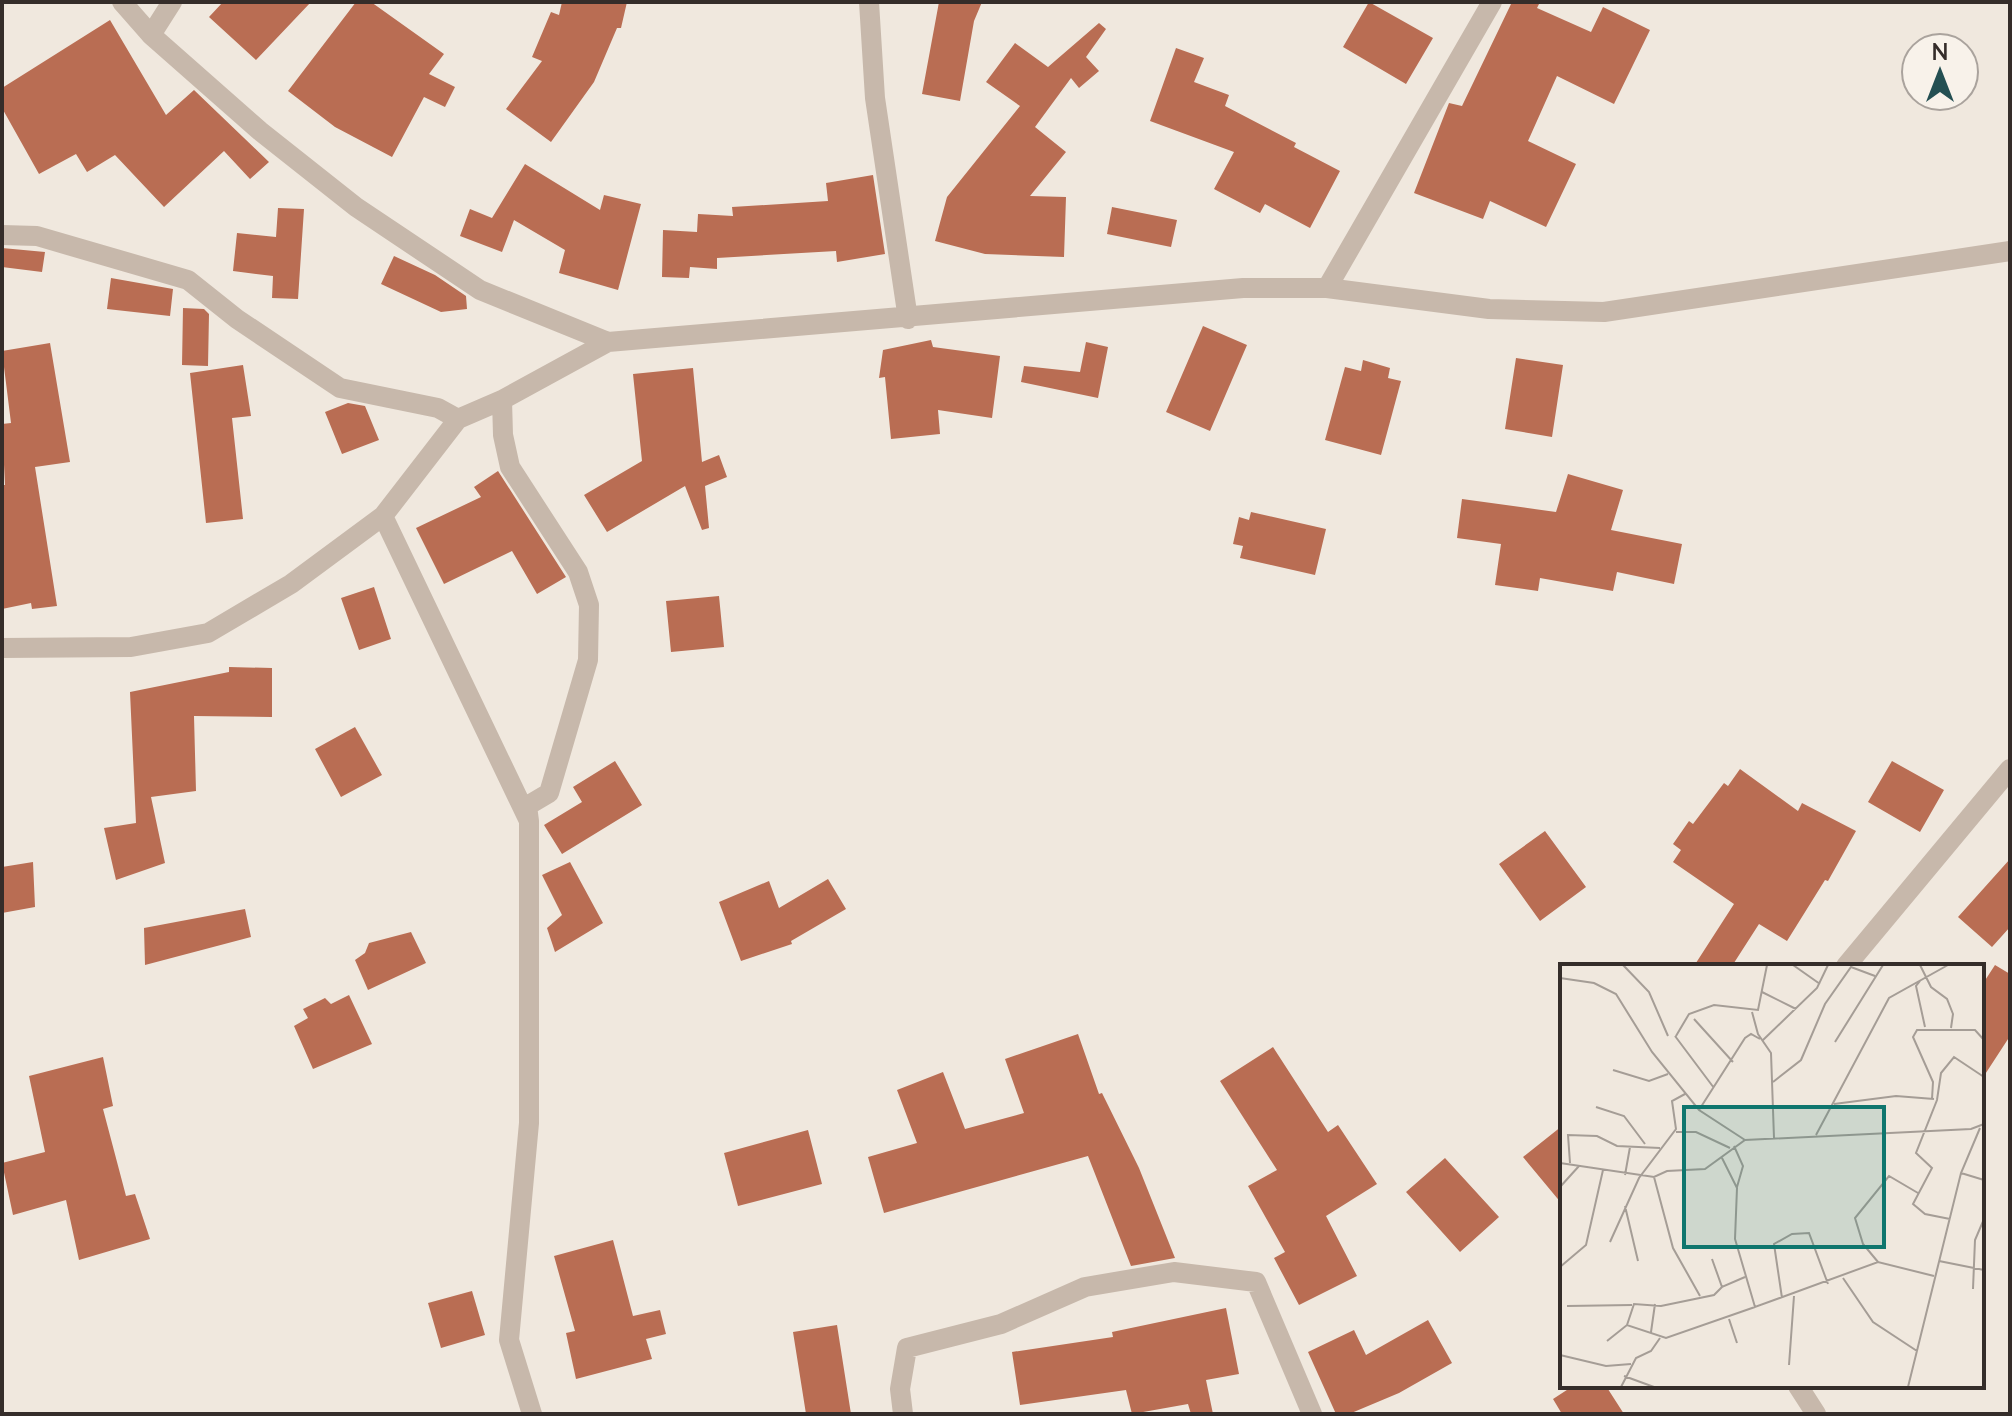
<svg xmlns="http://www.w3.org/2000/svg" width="2012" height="1416" font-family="Lato,sans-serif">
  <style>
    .building { fill: #b96d53 }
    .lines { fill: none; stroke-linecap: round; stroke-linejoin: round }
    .minor { stroke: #c7b8ab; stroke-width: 20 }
    .inset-road { fill: none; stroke: #a59d96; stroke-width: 2 }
    .view { fill: #0f766e; fill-opacity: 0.15; stroke: #0f766e; stroke-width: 4 }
    .inset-edge { fill: none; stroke: #352d2a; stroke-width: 4 }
  </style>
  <rect width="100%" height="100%" fill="#f0e8de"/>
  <path class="building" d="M 223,2 L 311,2 L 256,60 L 209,17 Z
    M 356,2 L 371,2 L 444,54 L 429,74 L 455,87 L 445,107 L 424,97 L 392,157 L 335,127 L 288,91 Z
    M 562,2 L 627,2 L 621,28 L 617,28 L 594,82 L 551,142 L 506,109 L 542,61 L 532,57 L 551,12 L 559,15 Z
    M 939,2 L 982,2 L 974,21 L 960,101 L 922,94 Z
    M 1369,2 L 1433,38 L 1406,84 L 1343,47 Z
    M 1512,2 L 1540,2 L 1537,8 L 1591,32 L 1603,7 L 1650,30 L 1614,104 L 1557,76 L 1528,141 L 1576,164 L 1546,227 L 1490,201 L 1483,219 L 1414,193 L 1449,103 L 1462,106 Z
    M 110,20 L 166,115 L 194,90 L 269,162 L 250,179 L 224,151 L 164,207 L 115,155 L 87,172 L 76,154 L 39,174 L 2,108 L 2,88 Z
    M 1099,23 L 1106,29 L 1086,57 L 1099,71 L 1079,88 L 1071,78 L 1035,127 L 1066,152 L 1030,196 L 1066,197 L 1064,257 L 985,254 L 935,241 L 947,197 L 1020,106 L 986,82 L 1015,43 L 1048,67 Z
    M 1176,48 L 1204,58 L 1194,82 L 1229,95 L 1225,106 L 1296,143 L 1294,147 L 1340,171 L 1310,228 L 1265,204 L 1260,213 L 1214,189 L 1234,152 L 1150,121 Z
    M 525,164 L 600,210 L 604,195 L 641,204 L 618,290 L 559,273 L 565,250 L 514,220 L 502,252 L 460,236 L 470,209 L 492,218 Z
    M 873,175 L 885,254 L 837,262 L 836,251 L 717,258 L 717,269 L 690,267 L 689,278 L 662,277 L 663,230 L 697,232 L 698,214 L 733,216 L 732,207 L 828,201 L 826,183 Z
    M 1112,207 L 1177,220 L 1171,247 L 1107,234 Z
    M 278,208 L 304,209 L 298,299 L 272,298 L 273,276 L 233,271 L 237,233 L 276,237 Z
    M 2,248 L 45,252 L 42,272 L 2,267 Z
    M 394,256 L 435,275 L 466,296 L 467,309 L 441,312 L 381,284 Z
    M 111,278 L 173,289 L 170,316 L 107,309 Z
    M 183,308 L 204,309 L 209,314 L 208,366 L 182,365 Z
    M 1203,326 L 1247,345 L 1210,431 L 1166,412 Z
    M 931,340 L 933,347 L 1000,356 L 992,418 L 938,410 L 940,434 L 891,439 L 885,377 L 879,378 L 883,350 Z
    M 1086,342 L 1108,347 L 1098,398 L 1021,382 L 1024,366 L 1080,372 Z
    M 50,343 L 70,462 L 35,467 L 57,606 L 32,609 L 31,603 L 2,609 L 2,485 L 5,485 L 2,424 L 11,423 L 2,351 Z
    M 1516,358 L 1563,365 L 1552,437 L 1505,429 Z
    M 1363,360 L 1390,368 L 1388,378 L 1401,381 L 1381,455 L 1325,440 L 1345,367 L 1361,371 Z
    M 243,365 L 251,416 L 232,418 L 243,519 L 206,523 L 190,373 Z
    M 693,368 L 702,462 L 719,455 L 727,477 L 705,486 L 709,528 L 702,530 L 685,486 L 607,532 L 584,495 L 642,461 L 633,374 Z
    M 348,403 L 365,406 L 379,440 L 342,454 L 325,412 Z
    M 498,471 L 566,577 L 537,594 L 512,551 L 444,584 L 416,528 L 481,497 L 474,487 Z
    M 1568,474 L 1623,490 L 1611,530 L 1682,544 L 1674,584 L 1617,572 L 1613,591 L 1540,578 L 1538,591 L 1495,585 L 1501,544 L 1457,538 L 1462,499 L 1556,512 Z
    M 1251,512 L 1326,529 L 1315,575 L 1240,558 L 1243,546 L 1233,544 L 1239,517 L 1249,520 Z
    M 374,587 L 391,639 L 359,650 L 341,598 Z
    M 719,596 L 724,647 L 671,652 L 666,601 Z
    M 229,667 L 272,668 L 272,717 L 194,716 L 196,791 L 151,797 L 165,863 L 116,880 L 104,828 L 136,823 L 130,692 L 229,672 Z
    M 355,727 L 382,775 L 341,797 L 315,749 Z
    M 615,761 L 642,805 L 562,854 L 544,825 L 582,802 L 573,787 Z
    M 1892,761 L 1944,790 L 1920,832 L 1868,802 Z
    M 1740,769 L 1798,811 L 1802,803 L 1856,831 L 1828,881 L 1825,880 L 1787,941 L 1759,924 L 1732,966 L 1694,966 L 1734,904 L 1673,862 L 1681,850 L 1673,844 L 1689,821 L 1693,824 L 1724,783 L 1728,786 Z
    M 1545,831 L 1586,887 L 1540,921 L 1499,864 Z
    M 2010,859 L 2010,927 L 1992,947 L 1958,917 Z
    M 33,862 L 35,907 L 2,913 L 2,867 Z
    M 570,862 L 603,923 L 555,952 L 547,928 L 562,915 L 542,875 Z
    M 828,879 L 846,909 L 791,941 L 792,944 L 741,961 L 719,902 L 769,881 L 779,908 Z
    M 245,909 L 251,937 L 145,965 L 144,928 Z
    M 411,932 L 426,963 L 368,990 L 355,960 L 365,953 L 369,943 Z
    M 1995,965 L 2010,974 L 2010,1036 L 1982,1079 L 1982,985 Z
    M 349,995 L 372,1044 L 313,1069 L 294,1026 L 308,1018 L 303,1009 L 325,998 L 331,1004 Z
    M 1078,1034 L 1099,1094 L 1102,1093 L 1139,1168 L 1175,1258 L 1131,1266 L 1088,1156 L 884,1213 L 868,1157 L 917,1143 L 897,1090 L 943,1072 L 965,1129 L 1024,1113 L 1005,1059 Z
    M 1273,1047 L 1328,1132 L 1338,1125 L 1377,1184 L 1326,1216 L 1357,1276 L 1299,1305 L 1274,1258 L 1285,1252 L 1248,1186 L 1277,1170 L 1220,1081 Z
    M 103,1057 L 113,1106 L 103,1109 L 126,1196 L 135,1194 L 150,1239 L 79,1260 L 66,1200 L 13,1215 L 2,1163 L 45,1152 L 29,1076 Z
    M 1562,1126 L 1562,1204 L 1523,1157 Z
    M 808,1130 L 822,1184 L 738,1206 L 724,1153 Z
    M 1445,1158 L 1499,1217 L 1460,1252 L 1406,1192 Z
    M 613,1240 L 633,1316 L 660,1310 L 666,1334 L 646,1339 L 652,1359 L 576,1379 L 566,1333 L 575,1331 L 554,1256 Z
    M 472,1291 L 485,1335 L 441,1348 L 428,1303 Z
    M 1226,1308 L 1239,1374 L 1206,1380 L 1213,1414 L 1191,1414 L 1188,1404 L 1132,1414 L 1126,1390 L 1020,1405 L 1012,1352 L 1113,1337 L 1112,1332 Z
    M 1428,1320 L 1452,1363 L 1399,1393 L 1349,1414 L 1336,1414 L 1308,1352 L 1354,1330 L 1366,1355 Z
    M 837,1325 L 851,1414 L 806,1414 L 793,1332 Z
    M 1573,1386 L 1606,1386 L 1624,1414 L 1562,1414 L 1553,1399 Z"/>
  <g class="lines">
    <path class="minor" d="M 122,2 L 151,35 L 260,131 L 356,207 L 480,290 L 608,342
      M 869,2 L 875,98 L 908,319
      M 151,35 L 172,2
      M 2,235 L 37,236 L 188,280 L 237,319 L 340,388 L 438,408 L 458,419
      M 1327,288 L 1492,2
      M 502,400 L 503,435 L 510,467 L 578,572 L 589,605 L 588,660 L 549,793 L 527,806 L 529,821
      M 383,516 L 529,821 L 529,1123 L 509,1340 L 532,1414
      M 2,648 L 131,647 L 208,633 L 291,584 L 383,516 L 458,419 L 502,400 L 608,342 L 1243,288 L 1327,288 L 1489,309 L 1604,312 L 2010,251
      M 1846,966 L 2010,769
      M 1798,1386 L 1816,1414
      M 903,1414 L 900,1389 L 907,1348 L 1001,1324 L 1085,1287 L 1174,1272 L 1256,1282 L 1312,1414"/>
  </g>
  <g transform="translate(1560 964)">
    <rect width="424" height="424" fill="#f0e8de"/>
    <path class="inset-road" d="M 63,1 L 89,28 L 108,72M 233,1 L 260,20M 360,1 L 371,23 L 387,35 L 393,50 L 391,64M 0,14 L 34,19 L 56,30 L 92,88 L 139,146 L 185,176M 360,17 L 356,22 L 365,63M 202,28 L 236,45M 192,48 L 198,70 L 211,89 L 214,174M 134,55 L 173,98M 115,72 L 154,124M 116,72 L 129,50 L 154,41 L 198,46 L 207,1M 203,76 L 257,24 L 268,1M 275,78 L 323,1M 53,106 L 89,117 L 108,110M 213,118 L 241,96 L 265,40 L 291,3 L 315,12M 372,135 L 373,118 L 353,73 L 357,66 L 415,66 L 424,76M 274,140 L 336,132 L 374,135M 36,143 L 64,152 L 85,180M 139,146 L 185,74 L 191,70 L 200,75M 116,168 L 136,168 L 170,184M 256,171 L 329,34 L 388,1M 174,182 L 183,202 L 177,223M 162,194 L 177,224 L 175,275 L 195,343 L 318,298 L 374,312M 0,199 L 94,213 L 107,207 L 145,205 L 185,176 L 411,165 L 424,160M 10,199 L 8,171 L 37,172 L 57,182 L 100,184M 401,209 L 424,216M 65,211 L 70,183M 94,213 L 113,284 L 140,332M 0,223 L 19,202M 65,242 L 78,297M 390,255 L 365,250 L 353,240 L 372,204 L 356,189 L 377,136 L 381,109 L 394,93 L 424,113M 50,278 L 79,214 L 116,165 L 112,137 L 125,130M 152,295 L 162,323 L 185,313M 379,297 L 424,306M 318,298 L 303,280 L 295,254 L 329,212 L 358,229M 0,303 L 26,281 L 43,206M 283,314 L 313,358 L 357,387M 413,325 L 415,276 L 424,255M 222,334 L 214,280 L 232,270 L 249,269 L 268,320M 7,342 L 72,341M 169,355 L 177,379M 67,361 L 74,340 L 101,342 L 154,331 L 162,323M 91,368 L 95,340M 47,377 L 67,361 L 106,374 L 195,343M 0,391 L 46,402 L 71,400M 229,401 L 234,332M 64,412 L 94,423M 61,423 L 76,394 L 91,387 L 100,374M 348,423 L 401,209 L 420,164"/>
    <path class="view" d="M 124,143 L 324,143 L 324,283 L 124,283 Z"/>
    <rect width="424" height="424" class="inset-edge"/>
  </g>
  <rect width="2012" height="1416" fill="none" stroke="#352d2a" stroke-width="8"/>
  <g transform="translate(1940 72)"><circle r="38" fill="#f8f2ea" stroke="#aaa39d" stroke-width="2"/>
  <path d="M0-6L14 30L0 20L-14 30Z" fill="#244f52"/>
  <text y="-12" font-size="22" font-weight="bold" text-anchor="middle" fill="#352d2a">N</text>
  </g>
</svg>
